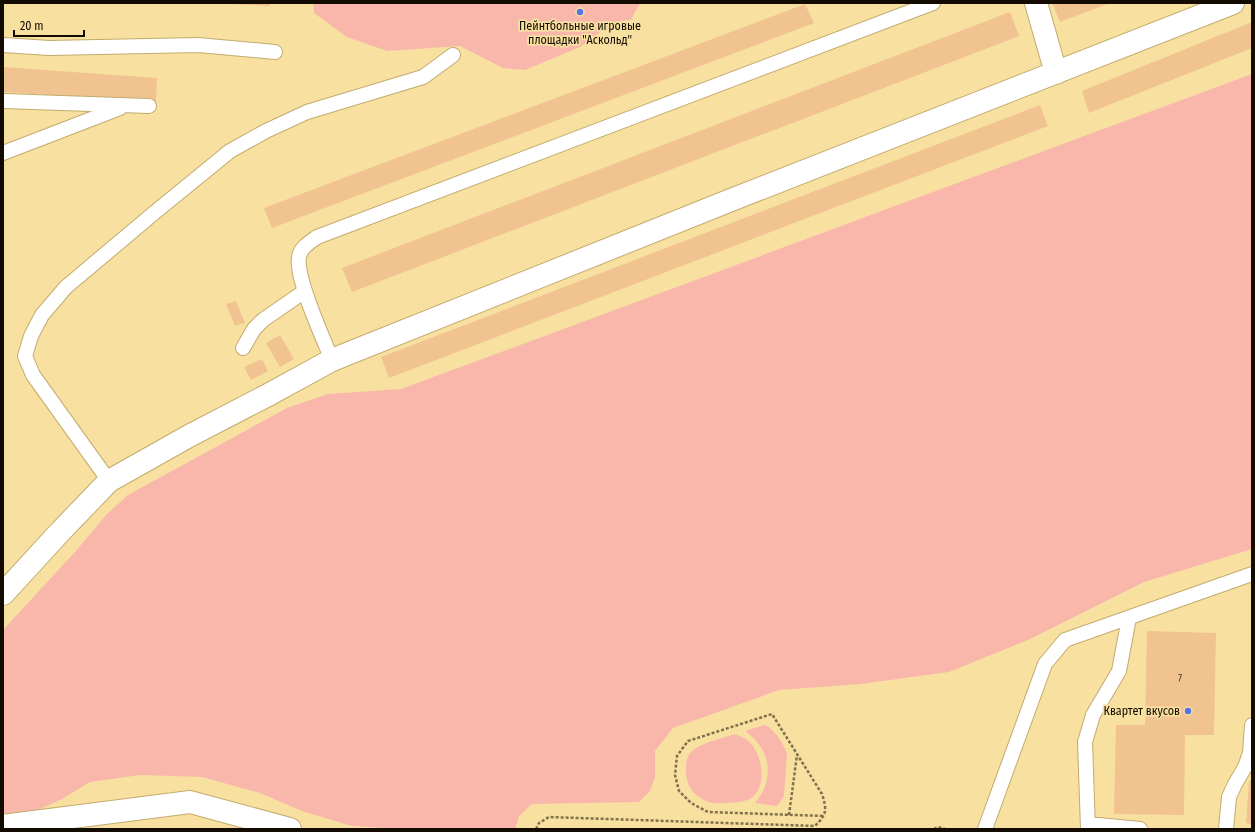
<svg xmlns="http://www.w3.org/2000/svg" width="1255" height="832" font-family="'Fira Sans Condensed',sans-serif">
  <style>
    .green { fill: #f9b7ac }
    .building { fill: #f1c390 }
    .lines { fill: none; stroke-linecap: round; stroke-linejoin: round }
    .service-casing { stroke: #c3ab6e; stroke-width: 16 }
    .minor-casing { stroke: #c3ab6e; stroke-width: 24 }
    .path { stroke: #80704c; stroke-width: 2.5; stroke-dasharray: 3 2; stroke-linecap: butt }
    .service { stroke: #fff; stroke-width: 14 }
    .minor { stroke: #fff; stroke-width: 22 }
    .poi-dot { fill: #5674e9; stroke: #f8e0a1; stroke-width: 1.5 }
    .labels { text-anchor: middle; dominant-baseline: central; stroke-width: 3.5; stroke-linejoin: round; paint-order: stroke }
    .number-label { font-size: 10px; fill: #4b3924 }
    .poi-label { font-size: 12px; fill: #140b00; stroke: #f8e0a1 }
  </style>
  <rect width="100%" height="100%" fill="#f8e0a1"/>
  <path class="green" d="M 313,3 L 640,3 L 631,20 L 614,22 L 580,47 L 525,70 L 503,68 L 460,46 L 387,51 L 347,37 L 314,13 Z
    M 1252,74 L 1252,549 L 1144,582 L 1030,639 L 949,672 L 860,684 L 779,690 L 673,728 L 655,751 L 655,777 L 650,791 L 639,802 L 532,804 L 519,816 L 516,827 L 514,829 L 400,829 L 352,826 L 302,811 L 260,793 L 202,777 L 140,775 L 90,782 L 62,799 L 3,826 L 3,630 L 74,553 L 107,514 L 128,495 L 287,408 L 328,394 L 401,389 Z
    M 765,725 C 774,729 784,744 787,754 L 784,796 L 777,806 L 755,803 C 775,780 771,749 746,732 L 748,730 Z
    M 735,734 C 738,736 743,737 746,739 C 762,750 769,786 751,798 C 743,803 736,802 727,803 C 722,803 714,804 709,802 C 693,797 685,784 686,768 C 686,762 687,755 692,751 C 701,743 723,738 735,734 Z"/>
  <path class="building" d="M 231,3 L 270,3 L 270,6 L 231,4 Z
    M 1052,3 L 1110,3 L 1060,22 Z
    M 805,4 L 814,23 L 272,228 L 264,208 Z
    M 1010,12 L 1019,36 L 352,292 L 342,268 Z
    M 1252,22 L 1252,48 L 1089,113 L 1082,91 Z
    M 3,67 L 157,78 L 156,102 L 3,92 Z
    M 1040,105 L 1048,126 L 389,378 L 381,357 Z
    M 236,301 L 245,323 L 235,326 L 226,304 Z
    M 280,335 L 294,359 L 280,367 L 266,343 Z
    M 262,359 L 268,371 L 251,380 L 244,367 Z
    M 1147,631 L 1216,633 L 1214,735 L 1185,735 L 1184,815 L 1114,814 L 1116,725 L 1145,725 Z
    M 1249,781 L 1252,781 L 1252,824 L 1246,823 Z"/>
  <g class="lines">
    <defs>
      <path id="service" d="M 3,45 L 49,48 L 198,45 L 275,52
        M 3,101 L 149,106
        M 3,153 L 120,108
        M 243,348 L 254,329 L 263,320 L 305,291
        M 332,360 C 323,338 295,277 299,257 C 300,248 310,242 317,237 L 933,3
        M 109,481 L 33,375 L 25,356 L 31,336 L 42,315 L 66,287 L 154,213 L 230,151 L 266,131 L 307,112 L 423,77 L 453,55
        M 1088,824 L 1140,829
        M 985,829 L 1045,664 L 1065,640 L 1252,574
        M 1088,829 L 1085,742 L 1093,715 L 1119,671 L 1129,618
        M 1226,829 L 1229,797 L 1235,784 L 1245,767 L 1250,753 L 1252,725"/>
      <path id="minor" d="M 1036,3 L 1056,73
        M 3,594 L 59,533 L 109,481 L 189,436 L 268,395 L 332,360 L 731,200 L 1233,3
        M 3,826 L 190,802 L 290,829"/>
    </defs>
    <use href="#service" class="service-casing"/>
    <use href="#minor" class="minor-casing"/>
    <path class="path" d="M 789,815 L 797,755
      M 536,829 L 539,823 L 549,817 L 815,826 C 827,814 827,810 822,794 L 772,714 L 688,741 L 677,756 L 675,775 L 679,791 L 691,803 L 708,812 L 824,816
      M 934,829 L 938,827 L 945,829"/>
    <use href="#service" class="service"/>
    <use href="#minor" class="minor"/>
  </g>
  <g class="poi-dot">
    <circle cx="580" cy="12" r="4"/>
    <circle cx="1188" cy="711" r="4"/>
  </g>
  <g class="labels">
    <g class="number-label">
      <text x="1180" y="679">7</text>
    </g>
    <g class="poi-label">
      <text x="580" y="26">Пейнтбольные игровые<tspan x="580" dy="14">площадки "Аскольд"</tspan></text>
      <text x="1180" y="711" text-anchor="end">Квартет вкусов</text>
    </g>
  </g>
  <rect width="1255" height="832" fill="none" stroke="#140b00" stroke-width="8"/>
  <path d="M14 30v6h70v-6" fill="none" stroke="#140b00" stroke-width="2"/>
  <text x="20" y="30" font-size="12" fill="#140b00" stroke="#f8e0a1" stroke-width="3" paint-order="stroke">20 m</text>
</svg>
